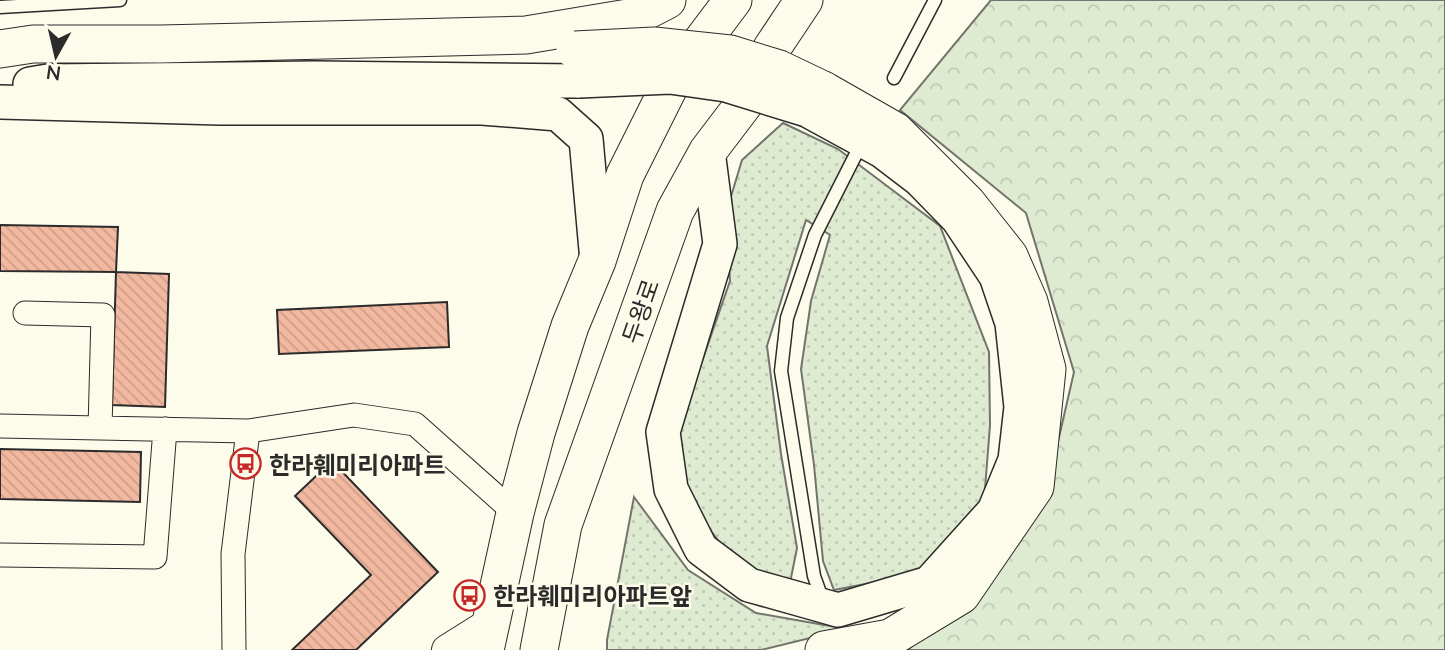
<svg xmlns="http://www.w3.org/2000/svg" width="1445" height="650" font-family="Lato,'Noto Sans KR',sans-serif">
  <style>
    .grass { fill: url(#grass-dots); stroke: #74746e; stroke-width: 2 }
    .forest { fill: url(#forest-crowns); stroke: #74746e; stroke-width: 2 }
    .building { fill: url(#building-back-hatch); stroke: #2b2b2b; stroke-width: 2 }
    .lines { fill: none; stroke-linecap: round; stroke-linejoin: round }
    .service-casing { stroke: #2b2b2b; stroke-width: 15 }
    .minor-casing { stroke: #2b2b2b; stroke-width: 25 }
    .tertiary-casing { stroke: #2b2b2b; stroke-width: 32 }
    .secondary-casing { stroke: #2b2b2b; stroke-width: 36 }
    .primary-casing { stroke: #2b2b2b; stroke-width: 39 }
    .service { stroke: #fdfbea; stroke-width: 12 }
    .minor { stroke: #fdfbea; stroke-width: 23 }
    .tertiary { stroke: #fdfbea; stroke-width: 30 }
    .secondary { stroke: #fdfbea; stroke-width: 33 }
    .primary { stroke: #fdfbea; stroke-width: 37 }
    .secondary-bridge-casing { stroke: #2b2b2b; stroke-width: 36; stroke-linecap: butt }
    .primary-bridge-casing { stroke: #2b2b2b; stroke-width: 39; stroke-linecap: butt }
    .secondary-bridge { stroke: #fdfbea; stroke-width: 33 }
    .primary-bridge { stroke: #fdfbea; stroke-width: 37 }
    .labels { text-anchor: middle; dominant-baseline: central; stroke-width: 5; stroke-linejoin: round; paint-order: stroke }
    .street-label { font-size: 24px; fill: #2b2b2b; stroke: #fdfbea }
    .poi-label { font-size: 24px; font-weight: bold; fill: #2b2b2b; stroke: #fdfbea; text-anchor: start }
  </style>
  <defs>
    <pattern id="grass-dots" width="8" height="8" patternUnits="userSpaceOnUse" patternTransform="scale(1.75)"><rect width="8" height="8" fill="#deebd1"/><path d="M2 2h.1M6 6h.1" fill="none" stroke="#bfcab4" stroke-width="1.8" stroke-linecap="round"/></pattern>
    <pattern id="forest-crowns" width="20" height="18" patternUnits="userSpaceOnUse" patternTransform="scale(1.75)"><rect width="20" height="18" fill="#deebd1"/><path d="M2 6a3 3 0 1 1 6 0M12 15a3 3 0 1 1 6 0" fill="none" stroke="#bfcab4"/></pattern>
    <pattern id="building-back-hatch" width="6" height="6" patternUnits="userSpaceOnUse" patternTransform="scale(1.75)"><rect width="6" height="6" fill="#f2b8a0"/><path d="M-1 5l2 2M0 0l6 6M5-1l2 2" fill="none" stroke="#d09e8a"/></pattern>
  </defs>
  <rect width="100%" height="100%" fill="#fdfbea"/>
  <path class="grass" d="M 783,123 L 838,149 L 940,226 L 989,352 L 990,425 L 984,502 L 947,562 L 897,578 L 834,590 L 823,561 L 814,465 L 801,369 L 811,301 L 830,235 L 806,220 L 767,346 L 781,454 L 797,548 L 789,588 L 728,554 L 689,501 L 677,433 L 730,281 L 726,213 L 742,160 Z
    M 634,497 L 688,570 L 756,613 L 847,629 L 761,650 L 607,650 L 607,640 Z"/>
  <path class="forest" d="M 991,0 L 1445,0 L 1445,650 L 908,650 L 1009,548 L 1043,507 L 1074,372 L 1026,213 L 900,110 Z"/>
  <path class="building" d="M 0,225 L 118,227 L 116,272 L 0,271 Z
    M 116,272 L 169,274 L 165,407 L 112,405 Z
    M 447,302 L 449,347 L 279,354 L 277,310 Z
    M 0,449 L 141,452 L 140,502 L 0,499 Z
    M 332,461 L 438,572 L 356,650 L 292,650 L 371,575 L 295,496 Z"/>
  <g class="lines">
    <defs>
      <path id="service" d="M 0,7 L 120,0
        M 894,78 L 935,0
        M 819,590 L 814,576 L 781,371 L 787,318 L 815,235 L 856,154"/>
      <path id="minor" d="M 25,313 L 103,315 L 100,428
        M 0,426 L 248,431
        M 0,555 L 155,557 L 165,429
        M 234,650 L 233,554 L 248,431 L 354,415 L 415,424 L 515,513"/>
      <path id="tertiary" d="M 447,650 L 490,623"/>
      <path id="secondary" d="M 30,84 L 48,81 L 315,78 L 579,81
        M 0,102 L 220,108 L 482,108 L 558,114 L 586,139 L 597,261
        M 708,151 L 720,244 L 663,432 L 671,489 L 701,549 L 749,585 L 838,610 L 929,583 L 994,511 L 1015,460 L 1021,407 L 1012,323 L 996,276 L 958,219 L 920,180 L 882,151 L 807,110"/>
      <path id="primary" d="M 0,49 L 33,44 L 161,44 L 526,35 L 634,17 L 667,0
        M 823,90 L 895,131 L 967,203 L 1009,256 L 1029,302 L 1047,369 L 1035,487 L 961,595 L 890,638 L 824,650
        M 485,650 L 515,513 L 536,433 L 570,326 L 597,261 L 625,175 L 672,81 L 733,0
        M 539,650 L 563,525 L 675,211 L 708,151 L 746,101 L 772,48 L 804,0"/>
    </defs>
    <use href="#service" class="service-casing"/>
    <use href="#minor" class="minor-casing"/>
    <use href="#tertiary" class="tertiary-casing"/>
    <use href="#secondary" class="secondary-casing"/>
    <use href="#primary" class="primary-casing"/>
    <use href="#service" class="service"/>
    <use href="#minor" class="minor"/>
    <use href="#tertiary" class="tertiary"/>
    <use href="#secondary" class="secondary"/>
    <use href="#primary" class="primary"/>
    <defs>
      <path id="secondary-bridge" d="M 579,81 L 670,77 L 726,85 L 807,110"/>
      <path id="primary-bridge" d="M 575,50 L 654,46 L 730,54 L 779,69 L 823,90"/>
    </defs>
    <use href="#secondary-bridge" class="secondary-bridge-casing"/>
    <use href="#primary-bridge" class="primary-bridge-casing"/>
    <use href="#secondary-bridge" class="secondary-bridge"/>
    <use href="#primary-bridge" class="primary-bridge"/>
  </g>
  <defs>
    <symbol id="bus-ring" viewBox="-11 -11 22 22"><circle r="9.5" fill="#fdfbea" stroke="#c62828" stroke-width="1.5"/><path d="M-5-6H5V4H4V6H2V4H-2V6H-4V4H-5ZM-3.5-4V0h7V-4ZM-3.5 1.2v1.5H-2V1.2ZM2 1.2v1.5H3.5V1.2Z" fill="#c62828"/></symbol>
  </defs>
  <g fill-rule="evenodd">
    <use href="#bus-ring" x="228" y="446" width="35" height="35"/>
    <use href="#bus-ring" x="452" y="578" width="35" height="35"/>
  </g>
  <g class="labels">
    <g class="street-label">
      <text transform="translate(640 311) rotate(-71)">두왕로</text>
    </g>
    <g class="poi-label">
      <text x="269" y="464">한라훼미리아파트</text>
      <text x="493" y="595">한라훼미리아파트앞</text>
    </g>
  </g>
  <g transform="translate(56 56) rotate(188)" stroke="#fdfbea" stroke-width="5" paint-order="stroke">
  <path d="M0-5L12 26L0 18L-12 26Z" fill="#2b2b2b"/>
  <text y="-10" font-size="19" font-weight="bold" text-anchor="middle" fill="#2b2b2b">N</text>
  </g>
</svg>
